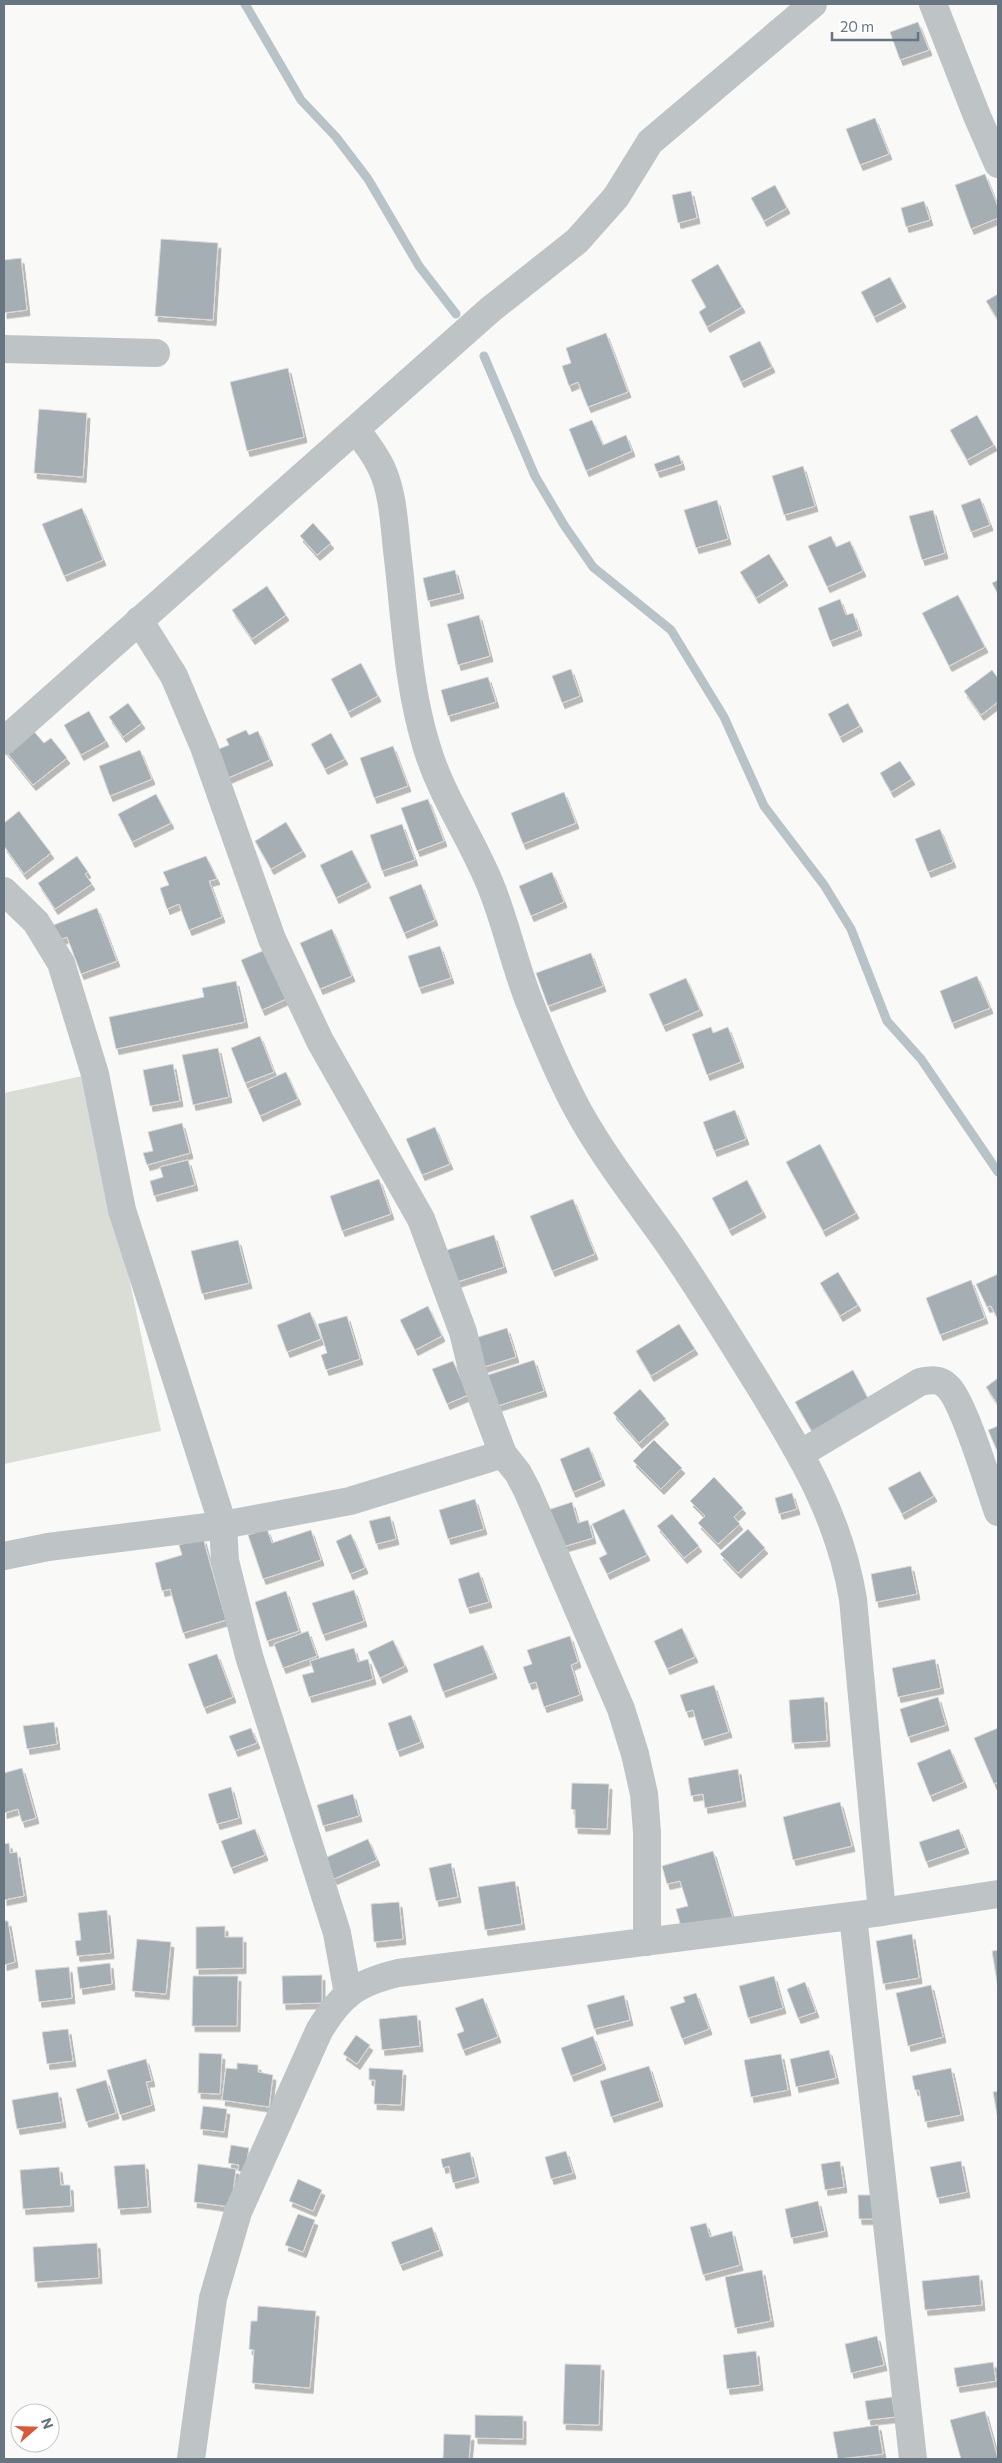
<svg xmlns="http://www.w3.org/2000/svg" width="1002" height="2463" font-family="Commissioner,sans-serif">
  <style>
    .green { fill: #d9ddd6 }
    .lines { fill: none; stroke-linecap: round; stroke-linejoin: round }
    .stream { stroke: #b7c3c6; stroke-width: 9 }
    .building { fill: #a5aeb3; stroke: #dbdbd9; filter: url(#shadow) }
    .minor { stroke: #bec3c6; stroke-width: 28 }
  </style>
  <defs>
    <filter id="shadow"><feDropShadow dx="3" dy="5.5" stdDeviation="0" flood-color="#0004"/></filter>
  </defs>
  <rect width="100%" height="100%" fill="#f9f9f7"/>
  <path class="green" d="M 87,1075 L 161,1431 L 4,1464 L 4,1093 Z"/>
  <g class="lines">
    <path class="stream" d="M 245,4 L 301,100 L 336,137 L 368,179 L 419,266 L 456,314
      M 484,356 L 535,476 L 564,525 L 593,567 L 671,630 L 724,717 L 764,806 L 824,885 L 851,929 L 887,1021 L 921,1059 L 998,1172"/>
  </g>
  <path class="building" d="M 918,22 L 929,50 L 900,60 L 890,32 Z
    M 875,118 L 889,154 L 860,165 L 846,129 Z
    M 985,174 L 998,207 L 998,218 L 971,229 L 955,185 Z
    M 775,185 L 787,208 L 764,221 L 751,198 Z
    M 691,191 L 697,218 L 678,223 L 672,195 Z
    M 924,201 L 930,220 L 906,227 L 901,208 Z
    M 161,239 L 218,243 L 213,320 L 155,316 Z
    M 21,258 L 27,310 L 4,313 L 4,260 Z
    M 718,264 L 742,307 L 707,327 L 699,312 L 706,307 L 691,280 Z
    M 890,277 L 903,302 L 874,317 L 861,292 Z
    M 998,294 L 998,320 L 986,301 Z
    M 606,333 L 628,392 L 588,407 L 578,382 L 569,386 L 562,366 L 571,363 L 566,348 Z
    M 760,341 L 772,367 L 741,382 L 729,356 Z
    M 288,368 L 304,437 L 247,451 L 230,382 Z
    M 39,409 L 87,413 L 83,477 L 34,473 Z
    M 977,415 L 994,445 L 967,460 L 950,430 Z
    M 592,420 L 603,445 L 626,435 L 632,451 L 586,471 L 569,429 Z
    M 679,455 L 682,464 L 657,472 L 654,464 Z
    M 803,466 L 815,506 L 784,515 L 772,476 Z
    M 980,498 L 990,525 L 971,532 L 961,505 Z
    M 717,500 L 728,539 L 696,548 L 684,510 Z
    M 82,508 L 103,560 L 64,576 L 42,524 Z
    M 933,510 L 945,553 L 922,560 L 909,516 Z
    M 313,523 L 331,543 L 317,555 L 300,536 Z
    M 831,536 L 836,547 L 850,541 L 863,571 L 827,587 L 808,546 Z
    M 769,554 L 785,580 L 756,598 L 740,572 Z
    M 455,570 L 461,593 L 428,601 L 423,578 Z
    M 998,580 L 998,594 L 992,583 Z
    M 267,586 L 286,615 L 252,639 L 232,610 Z
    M 958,595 L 985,647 L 949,666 L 922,613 Z
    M 840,599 L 846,615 L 853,613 L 859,630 L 830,641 L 818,608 Z
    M 479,615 L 490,656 L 458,665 L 447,624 Z
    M 361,663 L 378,696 L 348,712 L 331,679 Z
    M 571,669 L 580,696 L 562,703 L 552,676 Z
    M 992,670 L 998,678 L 998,702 L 981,715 L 964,691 Z
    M 488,677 L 496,702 L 448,716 L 441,690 Z
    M 128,703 L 142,723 L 123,737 L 109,717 Z
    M 848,703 L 860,726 L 840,737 L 828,714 Z
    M 89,711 L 106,741 L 81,755 L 64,725 Z
    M 30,727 L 44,743 L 51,738 L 67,758 L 33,785 L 4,749 Z
    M 246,730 L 249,735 L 258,731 L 270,760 L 228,778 L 216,750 L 229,745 L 226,739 Z
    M 331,733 L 345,759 L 325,769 L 311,744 Z
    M 393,746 L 408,786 L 374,798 L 360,758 Z
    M 140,750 L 152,779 L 110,796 L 99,766 Z
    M 900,761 L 912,779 L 891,792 L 880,773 Z
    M 564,792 L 576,823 L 523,844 L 511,813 Z
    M 156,794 L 171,823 L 132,842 L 118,814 Z
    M 428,799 L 444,841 L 417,851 L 401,808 Z
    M 19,811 L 51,853 L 24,874 L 4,846 L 4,823 Z
    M 286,822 L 303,851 L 271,869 L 255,841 Z
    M 402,824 L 415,860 L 382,871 L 370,835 Z
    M 940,829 L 953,862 L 928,872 L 915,839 Z
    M 352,850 L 368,882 L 336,898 L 320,865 Z
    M 77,856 L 88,872 L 85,874 L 92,884 L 55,909 L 38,883 Z
    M 206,856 L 217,879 L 209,881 L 222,917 L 189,930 L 179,904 L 167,909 L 160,888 L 169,885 L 163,872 Z
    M 552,872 L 564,902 L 531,916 L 519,886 Z
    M 421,884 L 435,920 L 404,933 L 389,897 Z
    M 97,908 L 117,961 L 81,974 L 67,937 L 57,941 L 51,926 Z
    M 332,929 L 352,976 L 320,989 L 300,943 Z
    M 440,946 L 451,978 L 419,988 L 408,956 Z
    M 265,950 L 286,999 L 262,1010 L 241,960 Z
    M 591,953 L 603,986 L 548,1006 L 536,973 Z
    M 977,976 L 990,1008 L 952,1023 L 940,991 Z
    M 686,978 L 700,1010 L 663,1026 L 649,994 Z
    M 236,981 L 245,1022 L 116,1049 L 109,1017 L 204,997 L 202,988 Z
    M 711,1027 L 713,1033 L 728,1027 L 741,1062 L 707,1075 L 692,1034 Z
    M 260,1036 L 274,1072 L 245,1083 L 231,1048 Z
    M 218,1048 L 229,1097 L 193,1105 L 182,1055 Z
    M 173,1064 L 180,1101 L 150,1106 L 143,1070 Z
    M 286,1072 L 298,1099 L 260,1116 L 248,1089 Z
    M 735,1110 L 746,1139 L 714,1151 L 703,1122 Z
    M 182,1123 L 190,1153 L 147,1165 L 143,1153 L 153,1151 L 148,1132 Z
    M 435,1127 L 450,1164 L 422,1175 L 406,1139 Z
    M 820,1144 L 856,1213 L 823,1231 L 786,1162 Z
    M 188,1160 L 195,1185 L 154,1196 L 150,1181 L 163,1177 L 160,1167 Z
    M 379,1179 L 391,1214 L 342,1231 L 330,1196 Z
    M 747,1180 L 763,1212 L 729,1230 L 712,1198 Z
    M 573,1199 L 595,1254 L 552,1271 L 530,1216 Z
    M 494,1235 L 504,1267 L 457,1282 L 447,1250 Z
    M 238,1240 L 249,1283 L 202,1294 L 191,1251 Z
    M 838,1272 L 858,1305 L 840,1316 L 820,1283 Z
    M 998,1274 L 998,1320 L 991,1306 L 987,1307 L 976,1284 Z
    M 971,1280 L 985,1318 L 940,1335 L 926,1298 Z
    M 428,1306 L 442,1336 L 415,1350 L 400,1320 Z
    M 310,1312 L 321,1339 L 287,1352 L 277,1325 Z
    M 347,1316 L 360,1359 L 326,1370 L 321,1355 L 327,1353 L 318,1324 Z
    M 679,1324 L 695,1349 L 651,1376 L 636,1351 Z
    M 507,1328 L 516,1357 L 484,1367 L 475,1338 Z
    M 534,1360 L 544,1391 L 488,1409 L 479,1378 Z
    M 453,1361 L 468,1395 L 447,1404 L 432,1369 Z
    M 853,1370 L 872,1406 L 815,1437 L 795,1402 Z
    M 998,1378 L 998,1405 L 986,1387 Z
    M 640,1389 L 666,1419 L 639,1443 L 613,1413 Z
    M 998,1426 L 998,1453 L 988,1430 Z
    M 654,1440 L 682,1468 L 661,1489 L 633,1461 Z
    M 589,1447 L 602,1480 L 573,1492 L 560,1459 Z
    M 920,1471 L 934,1496 L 902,1514 L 888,1488 Z
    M 714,1477 L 743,1508 L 734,1517 L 740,1524 L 718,1544 L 698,1523 L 705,1516 L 690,1501 Z
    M 792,1493 L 797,1509 L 779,1514 L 775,1498 Z
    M 475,1499 L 484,1529 L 448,1539 L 439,1510 Z
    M 572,1502 L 578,1523 L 588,1520 L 593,1538 L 559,1548 L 548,1510 Z
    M 624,1509 L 647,1555 L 607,1574 L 599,1558 L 607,1554 L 592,1524 Z
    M 672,1514 L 699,1546 L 684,1558 L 657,1526 Z
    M 390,1516 L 396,1539 L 376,1544 L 369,1521 Z
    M 267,1529 L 272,1543 L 311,1530 L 321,1560 L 263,1579 L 248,1535 Z
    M 748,1529 L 765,1548 L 738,1573 L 720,1554 Z
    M 351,1534 L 365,1568 L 350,1574 L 336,1541 Z
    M 203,1538 L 226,1620 L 183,1633 L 170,1589 L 162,1591 L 155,1563 L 182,1555 L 179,1545 Z
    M 911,1566 L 917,1594 L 876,1602 L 871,1574 Z
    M 479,1572 L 489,1602 L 467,1608 L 458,1579 Z
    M 354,1590 L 364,1621 L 323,1635 L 312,1603 Z
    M 286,1591 L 299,1631 L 267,1641 L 255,1602 Z
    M 682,1628 L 695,1657 L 667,1669 L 654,1641 Z
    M 308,1631 L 317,1656 L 283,1668 L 274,1644 Z
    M 570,1636 L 578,1662 L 571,1665 L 580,1695 L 544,1707 L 536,1682 L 529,1684 L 523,1667 L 532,1664 L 527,1650 Z
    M 393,1640 L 405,1666 L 380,1678 L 368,1652 Z
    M 483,1645 L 494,1673 L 443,1692 L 433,1664 Z
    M 354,1648 L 358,1662 L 368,1659 L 373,1679 L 309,1697 L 302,1675 L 314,1672 L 310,1661 Z
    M 217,1654 L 233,1697 L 204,1708 L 188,1664 Z
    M 935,1659 L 941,1688 L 898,1697 L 892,1668 Z
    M 714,1685 L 729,1732 L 702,1740 L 693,1710 L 686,1712 L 680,1695 Z
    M 824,1697 L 827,1741 L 792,1743 L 789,1700 Z
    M 938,1697 L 946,1725 L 908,1737 L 900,1709 Z
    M 411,1715 L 421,1742 L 397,1751 L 388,1723 Z
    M 54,1722 L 57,1744 L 27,1749 L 23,1726 Z
    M 251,1728 L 257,1743 L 235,1751 L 229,1736 Z
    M 998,1728 L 998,1782 L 994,1784 L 974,1738 Z
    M 950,1749 L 964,1782 L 930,1796 L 917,1763 Z
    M 22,1768 L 36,1818 L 22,1822 L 18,1809 L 4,1813 L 4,1773 Z
    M 738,1769 L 743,1801 L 705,1808 L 703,1794 L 691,1796 L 688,1778 Z
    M 572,1783 L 609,1784 L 607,1829 L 575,1828 L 575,1810 L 571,1809 Z
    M 231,1787 L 239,1818 L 217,1824 L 208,1794 Z
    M 353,1794 L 359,1816 L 323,1826 L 317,1805 Z
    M 840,1802 L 852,1846 L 793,1860 L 783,1817 Z
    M 255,1829 L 265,1855 L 231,1868 L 221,1841 Z
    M 959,1829 L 966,1848 L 926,1862 L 919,1842 Z
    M 368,1839 L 377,1860 L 334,1879 L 325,1858 Z
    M 9,1843 L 10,1853 L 17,1852 L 24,1896 L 4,1900 L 4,1844 Z
    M 713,1851 L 734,1922 L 684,1937 L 676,1909 L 688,1906 L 680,1881 L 667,1884 L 662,1866 Z
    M 451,1863 L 458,1897 L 436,1901 L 429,1868 Z
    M 515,1881 L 522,1924 L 485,1930 L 478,1887 Z
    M 399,1902 L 403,1939 L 374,1942 L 371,1904 Z
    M 107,1910 L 111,1953 L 77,1956 L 75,1941 L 81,1940 L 78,1913 Z
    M 4,1921 L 8,1921 L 15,1962 L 4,1965 Z
    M 225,1926 L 225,1937 L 243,1937 L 243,1968 L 196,1969 L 196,1927 Z
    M 912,1934 L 919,1978 L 883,1984 L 876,1941 Z
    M 137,1939 L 171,1942 L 166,1994 L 132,1991 Z
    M 998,1950 L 998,1988 L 992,1951 Z
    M 110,1963 L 112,1984 L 80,1989 L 77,1967 Z
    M 69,1967 L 72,1998 L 39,2002 L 35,1970 Z
    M 322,1975 L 322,2003 L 283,2004 L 282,1976 Z
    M 193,1976 L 238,1976 L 237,2026 L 192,2026 Z
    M 774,1976 L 783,2008 L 748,2018 L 739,1986 Z
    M 805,1982 L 816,2012 L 798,2018 L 787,1989 Z
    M 931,1985 L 943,2037 L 908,2046 L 896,1993 Z
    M 696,1993 L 709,2029 L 682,2039 L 670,2007 L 685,2002 L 683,1997 Z
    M 624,1995 L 630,2020 L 594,2029 L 587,2005 Z
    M 483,1998 L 498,2037 L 463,2050 L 457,2034 L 464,2031 L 455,2008 Z
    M 417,2015 L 420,2046 L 382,2050 L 379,2019 Z
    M 68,2029 L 73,2061 L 47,2064 L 42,2032 Z
    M 356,2035 L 370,2045 L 357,2064 L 343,2054 Z
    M 593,2036 L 603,2064 L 571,2076 L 561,2048 Z
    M 829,2050 L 836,2078 L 796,2087 L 790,2059 Z
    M 199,2053 L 222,2054 L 220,2094 L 198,2093 Z
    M 781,2054 L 788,2090 L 751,2097 L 744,2060 Z
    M 146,2059 L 152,2081 L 146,2082 L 152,2105 L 120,2115 L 107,2070 Z
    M 237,2063 L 258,2065 L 258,2072 L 273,2075 L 269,2107 L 222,2100 L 226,2068 L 237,2069 Z
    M 649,2066 L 660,2101 L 611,2117 L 600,2081 Z
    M 369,2068 L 403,2070 L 401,2105 L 374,2104 L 375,2080 L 369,2080 Z
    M 951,2068 L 961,2115 L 925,2122 L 919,2090 L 915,2090 L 912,2076 Z
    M 106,2080 L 116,2113 L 86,2122 L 76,2089 Z
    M 998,2091 L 998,2120 L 993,2092 Z
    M 58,2092 L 63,2122 L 17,2129 L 12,2100 Z
    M 203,2106 L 227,2109 L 224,2132 L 200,2129 Z
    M 231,2145 L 249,2148 L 245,2172 L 238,2171 L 239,2165 L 228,2163 Z
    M 566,2151 L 573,2173 L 551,2179 L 545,2157 Z
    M 470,2152 L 476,2177 L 453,2183 L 449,2166 L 443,2168 L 441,2159 Z
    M 840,2161 L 844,2187 L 825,2190 L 821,2164 Z
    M 961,2161 L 967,2192 L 937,2198 L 930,2167 Z
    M 145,2164 L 148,2207 L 118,2209 L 114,2166 Z
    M 198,2164 L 236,2169 L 231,2207 L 194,2202 Z
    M 59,2167 L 61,2185 L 70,2185 L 71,2206 L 23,2209 L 20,2170 Z
    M 298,2179 L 322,2190 L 313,2211 L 289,2201 Z
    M 858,2195 L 878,2195 L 878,2219 L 859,2219 Z
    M 818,2201 L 825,2231 L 791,2238 L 785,2209 Z
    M 298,2214 L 315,2220 L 303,2252 L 285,2245 Z
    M 706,2223 L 710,2237 L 732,2231 L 740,2265 L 703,2275 L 690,2227 Z
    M 432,2227 L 440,2250 L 400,2265 L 391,2242 Z
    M 97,2243 L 99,2278 L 35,2282 L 33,2247 Z
    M 762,2270 L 771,2321 L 735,2328 L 725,2277 Z
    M 979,2275 L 982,2305 L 925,2310 L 922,2281 Z
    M 258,2306 L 316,2311 L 310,2388 L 252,2383 L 254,2350 L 249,2349 L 251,2321 L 257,2321 Z
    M 877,2336 L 884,2365 L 851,2373 L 845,2344 Z
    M 756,2351 L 760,2385 L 727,2389 L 723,2355 Z
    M 993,2362 L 996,2381 L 957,2387 L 954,2368 Z
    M 565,2364 L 601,2365 L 599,2425 L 563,2424 Z
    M 892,2397 L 895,2417 L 868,2420 L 865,2401 Z
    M 985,2411 L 998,2459 L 961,2459 L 950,2420 Z
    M 475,2415 L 523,2416 L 523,2439 L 475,2438 Z
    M 878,2425 L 883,2454 L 838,2459 L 833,2432 Z
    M 444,2434 L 471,2435 L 469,2459 L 443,2459 Z"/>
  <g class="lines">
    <path class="minor" d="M 933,4 L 977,116 L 998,164
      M 4,349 L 156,353
      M 356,430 C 365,441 374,453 381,467 C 393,492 394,523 397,550 C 405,615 407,684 427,748 C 442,798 473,840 492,889 C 507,927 515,967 531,1006 C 545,1041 560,1078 579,1112 C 604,1157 636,1198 666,1240 C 698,1286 727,1334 757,1382 C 801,1454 839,1515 853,1599 L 882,1912
      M 139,620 L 174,676 L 204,747 L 272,939 L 320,1041 L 421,1219 L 463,1332 L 473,1373 L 488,1414 L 503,1454 L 518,1473 L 527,1490 L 621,1709 L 635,1754 L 644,1794 L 647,1832 L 647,1942
      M 4,741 L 491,309 L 577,241 L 616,197 L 650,142 L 813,4
      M 4,891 L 36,922 L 61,963 L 95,1074 L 122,1210 L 223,1525 L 225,1561 L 249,1656 L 337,1933 L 348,1994
      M 800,1454 L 920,1382 C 930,1380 940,1378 948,1387 C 964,1402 989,1487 998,1512
      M 4,1556 L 48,1547 L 223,1525 L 350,1501 L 503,1454
      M 853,1916 L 913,2459
      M 191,2459 L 213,2298 L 238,2212 L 319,2031 C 341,1994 357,1983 398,1973 L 882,1912 L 998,1894"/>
  </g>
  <rect width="1002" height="2463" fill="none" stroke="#66757f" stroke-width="10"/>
  <g transform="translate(35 2428) rotate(70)"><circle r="24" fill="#ffffff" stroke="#c2c8cc"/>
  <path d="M0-4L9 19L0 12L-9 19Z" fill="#d85a37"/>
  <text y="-8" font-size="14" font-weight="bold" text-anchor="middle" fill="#66757f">N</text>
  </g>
  <path d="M832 32v8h86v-8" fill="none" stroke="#66757f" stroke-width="2.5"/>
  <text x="840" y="32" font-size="15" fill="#66757f" stroke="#ffffff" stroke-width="4" paint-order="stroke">20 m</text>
</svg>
